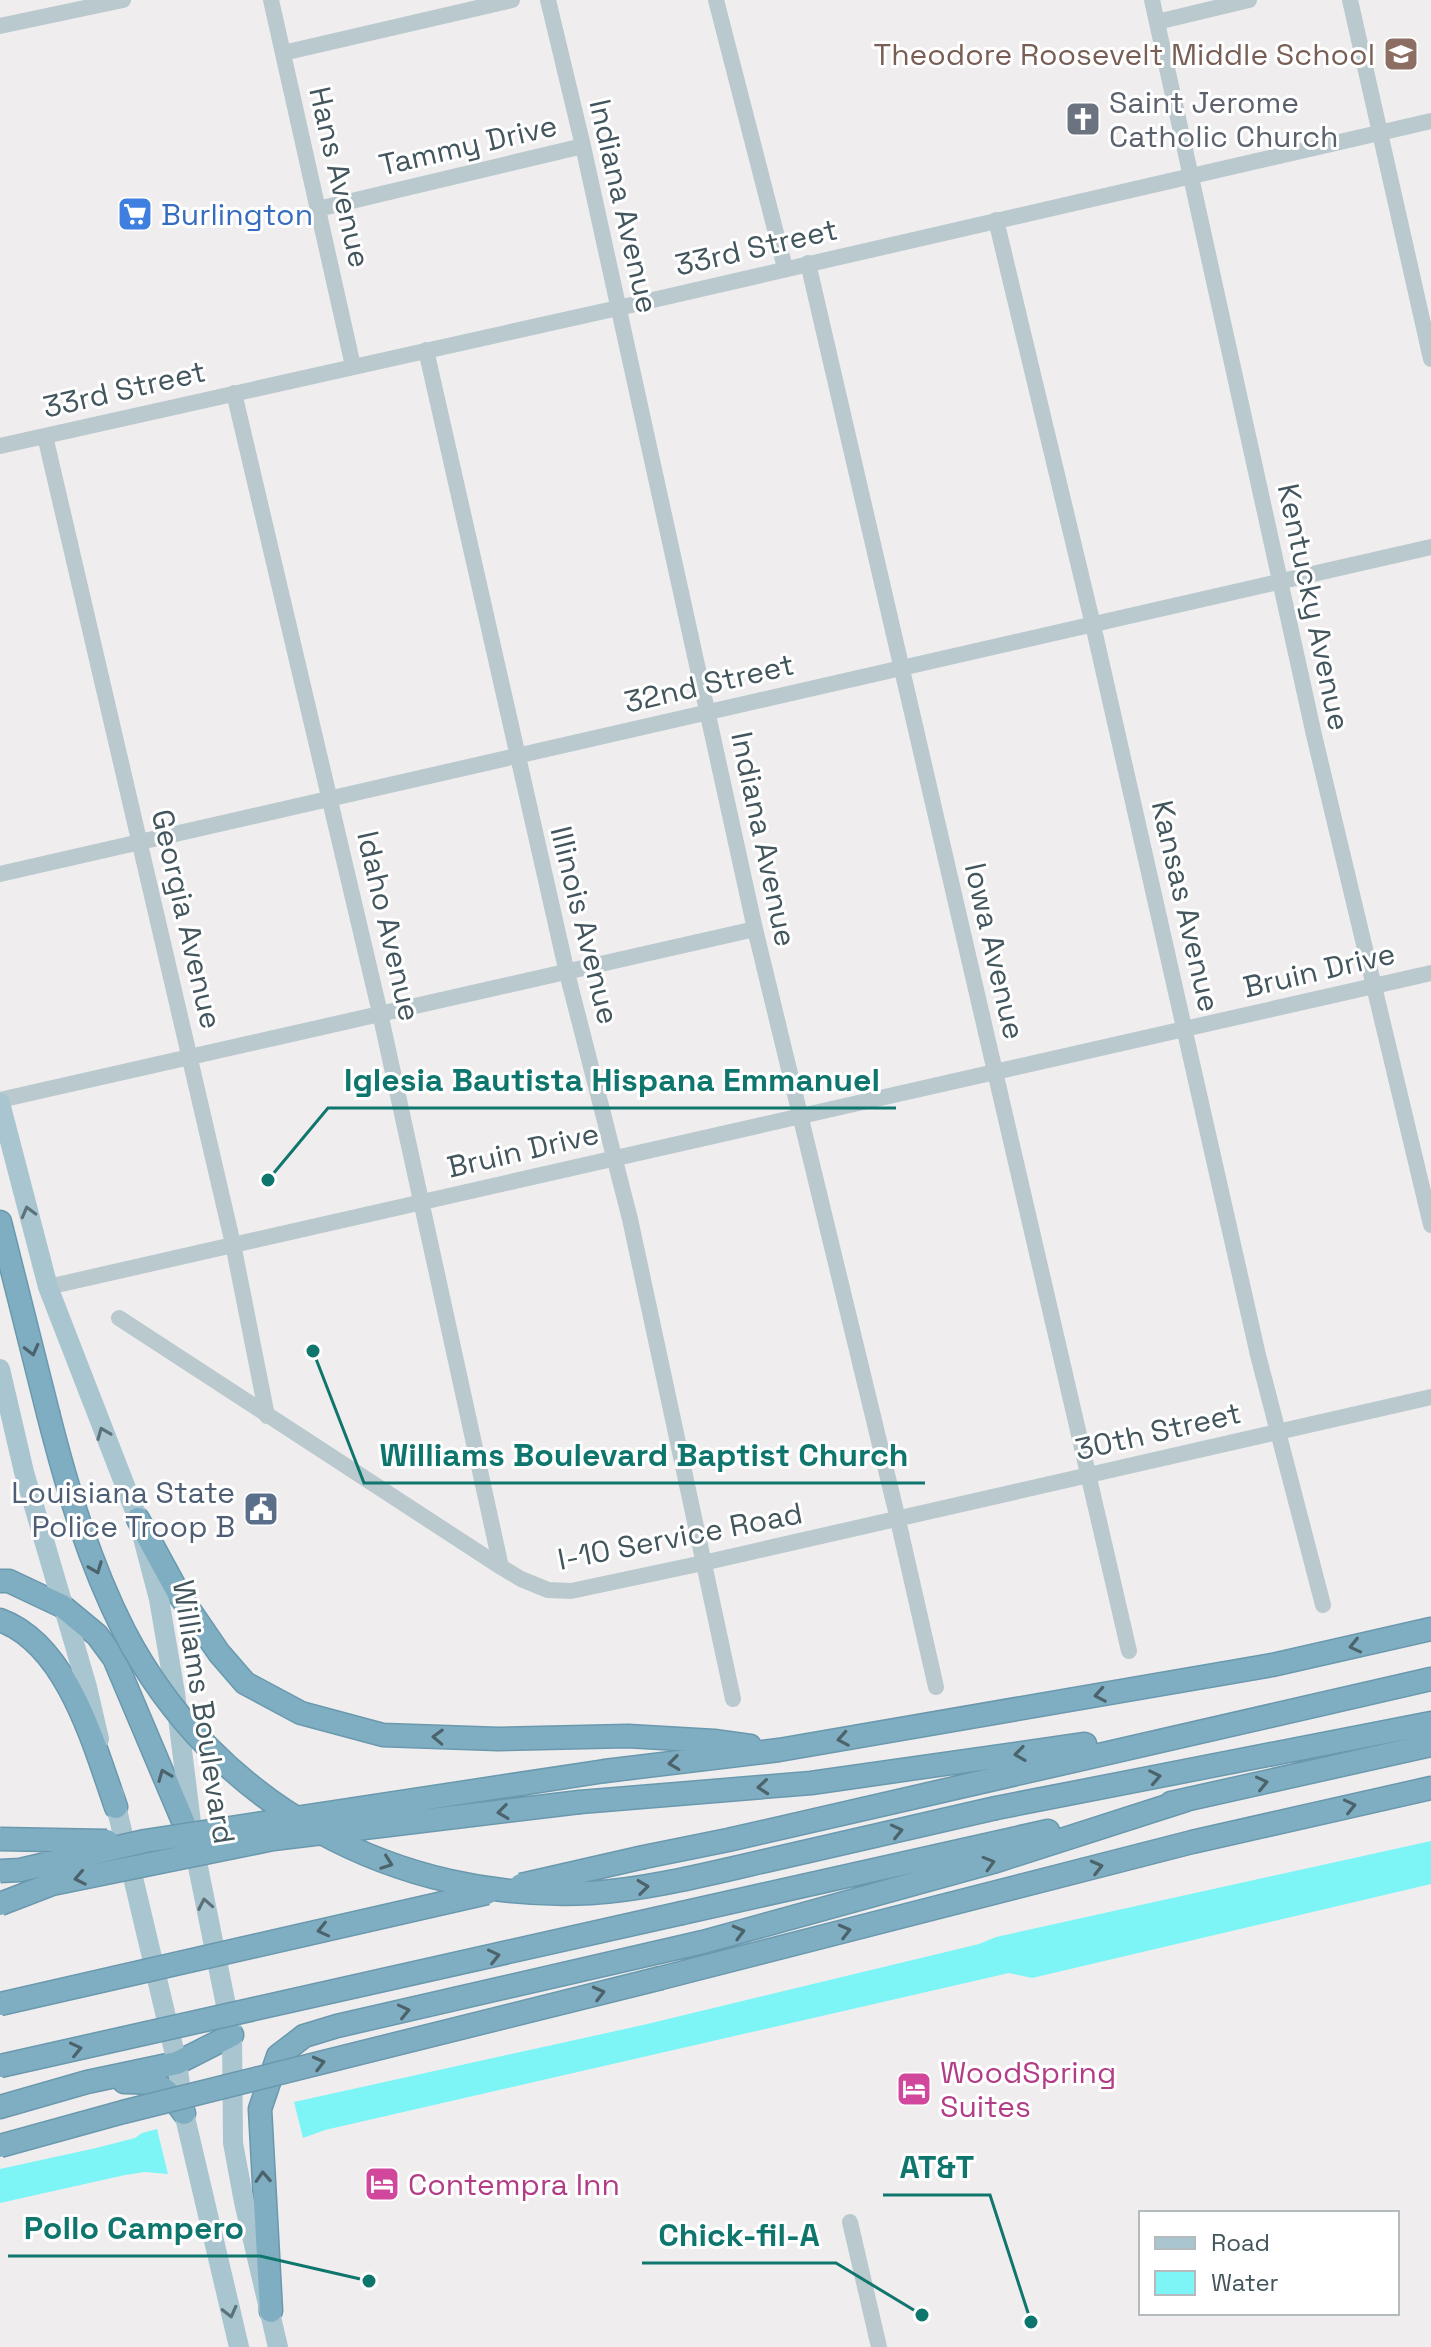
<svg xmlns="http://www.w3.org/2000/svg" width="1431" height="2347" font-family="'Space Grotesk',sans-serif">
  <style>
    .water { fill: #7df5f6 }
    .lines { fill: none; stroke-linecap: round; stroke-linejoin: round }
    .highway-casing { stroke: #6a99ae; stroke-width: 25 }
    .minor { stroke: #b9c9ce; stroke-width: 16 }
    .major { stroke: #a9c5d0; stroke-width: 20 }
    .highway { stroke: #7faec2; stroke-width: 22 }
    .highway-bridge-casing { stroke: #6a99ae; stroke-width: 25; stroke-linecap: butt }
    .highway-bridge { stroke: #7faec2; stroke-width: 22 }
    .oneway { stroke: #5c727a }
    .oneway2 { stroke: #4c636c }
    .labels { text-anchor: middle; dominant-baseline: central; stroke-width: 6; stroke-linejoin: round; paint-order: stroke }
    .education-label { font-size: 30px; fill: #785e54; stroke: #fff; text-anchor: end }
    .worship-label { font-size: 30px; fill: #5b616d; stroke: #fff; text-anchor: start }
    .street-label { font-size: 30px; fill: #43565d; stroke: #fff }
    .shop-label { font-size: 30px; fill: #366cbe; stroke: #fff; text-anchor: start }
    .service-label { font-size: 30px; fill: #4e5e75; stroke: #fff; text-anchor: end }
    .hotel-label { font-size: 30px; fill: #b23c85; stroke: #fff; text-anchor: start }
    .leader { fill: none; stroke: #0f766e; stroke-width: 3 }
    .callout-dot { fill: #0f766e; stroke: #fff; stroke-width: 3 }
    .callout-label { font-size: 32px; text-anchor: middle; font-weight: bold; fill: #0f766e; stroke: #fff; stroke-width: 6; stroke-linejoin: round; paint-order: stroke }
  </style>
  <rect width="100%" height="100%" fill="#f0edee"/>
  <path class="water" d="M 1431,1841 L 1431,1884 L 1032,1978 L 1009,1973 L 325,2130 L 303,2138 L 294,2102 L 643,2025 L 979,1944 L 996,1937 Z
    M 157,2129 L 168,2174 L 145,2172 L 125,2175 L 0,2203 L 0,2169 L 96,2148 L 135,2138 L 142,2133 Z"/>
  <g class="lines">
    <defs>
      <path id="highway" d="M 0,1222 L 48,1413
        M 138,1519 L 180,1596 L 219,1653 L 245,1683 L 301,1713 L 383,1735 L 498,1739 L 628,1736 L 714,1741 L 750,1746
        M 0,1581 L 9,1581 L 62,1606 L 97,1635 L 114,1658 L 194,1847
        M 0,1620 C 68,1645 94,1745 116,1807
        M 605,1771 L 779,1750 L 1272,1665 L 1431,1629
        M 580,1802 L 811,1783 L 1085,1744
        M 1171,1803 L 1431,1745
        M 996,1808 L 1431,1723
        M 644,1857 L 728,1840 L 1431,1679
        M 682,1913 L 1048,1831
        M 661,1978 L 1192,1842 L 1431,1788
        M 124,2082 C 161,2082 163,2084 184,2113
        M 0,2107 L 87,2082 L 177,2063 L 232,2035
        M 271,2311 L 260,2109 L 278,2056 L 304,2036 L 337,2026 L 703,1942 L 993,1862 L 1186,1800"/>
    </defs>
    <use href="#highway" class="highway-casing"/>
    <path class="minor" d="M 271,0 L 353,366
      M 548,0 L 583,146 L 755,929 L 895,1507 L 936,1687
      M 716,0 L 785,268
      M 1152,0 L 1314,735 L 1431,1225
      M 1350,0 L 1431,359
      M 1157,22 L 1249,0
      M 0,26 L 123,0
      M 283,53 L 512,0
      M 318,209 L 583,146
      M 996,220 L 1093,625 L 1258,1355 L 1323,1605
      M 808,263 L 1129,1651
      M 426,350 L 567,973 L 630,1219 L 733,1699
      M 234,393 L 380,1013 L 501,1567
      M 45,436 L 233,1244 L 267,1416
      M 0,446 L 618,308 L 1431,121
      M 0,874 L 1431,547
      M 0,1100 L 755,929
      M 48,1287 L 1431,973
      M 119,1318 L 501,1567 L 521,1579 L 548,1590 L 571,1591 L 703,1563 L 1431,1397
      M 850,2222 L 879,2347"/>
    <path class="major" d="M 0,1103 L 48,1287 L 138,1519 L 159,1599 L 175,1693 L 194,1847 L 232,2035 L 233,2143 L 244,2202 L 278,2347
      M 0,1369 L 24,1472 L 87,1687 L 99,1739
      M 113,1793 L 177,2063 L 184,2113 L 239,2347"/>
    <use href="#highway" class="highway"/>
    <defs>
      <path id="highway-bridge" d="M 48,1413 C 67,1488 89,1562 124,1631 C 215,1806 397,1903 591,1893 C 650,1889 707,1874 765,1861 C 842,1843 919,1826 996,1808
        M 0,1839 L 107,1841
        M 0,1871 L 20,1870 L 145,1841 L 605,1771
        M 521,1885 L 644,1857
        M 0,1904 L 52,1884 L 273,1839 L 580,1802
        M 0,2004 L 487,1893
        M 0,2066 L 682,1913
        M 0,2146 L 123,2112 L 661,1978"/>
    </defs>
    <use href="#highway-bridge" class="highway-bridge-casing"/>
    <use href="#highway-bridge" class="highway-bridge"/>
  </g>
  <defs><path id="oneway-chevron" d="M-2-3.5L2.5 0L-2 3.5" fill="none" stroke-width="1.6" stroke-linecap="round" stroke-linejoin="round" transform="scale(2)"/></defs>
  <g class="oneway">
    <use href="#oneway-chevron" transform="translate(28 1212) rotate(-105)"/>
    <use href="#oneway-chevron" transform="translate(103 1433) rotate(-112)"/>
    <use href="#oneway-chevron" transform="translate(205 1904) rotate(-101)"/>
    <use href="#oneway-chevron" transform="translate(230 2312) rotate(76)"/>
  </g>
  <g class="oneway2">
    <use href="#oneway-chevron" transform="translate(32 1350) rotate(76)"/>
    <use href="#oneway-chevron" transform="translate(96 1568) rotate(69)"/>
    <use href="#oneway-chevron" transform="translate(1355 1646) rotate(167)"/>
    <use href="#oneway-chevron" transform="translate(1100 1695) rotate(170)"/>
    <use href="#oneway-chevron" transform="translate(438 1737) rotate(-178)"/>
    <use href="#oneway-chevron" transform="translate(843 1739) rotate(170)"/>
    <use href="#oneway-chevron" transform="translate(1020 1754) rotate(172)"/>
    <use href="#oneway-chevron" transform="translate(674 1763) rotate(173)"/>
    <use href="#oneway-chevron" transform="translate(164 1775) rotate(-112)"/>
    <use href="#oneway-chevron" transform="translate(1155 1777) rotate(-11)"/>
    <use href="#oneway-chevron" transform="translate(1262 1783) rotate(-13)"/>
    <use href="#oneway-chevron" transform="translate(763 1787) rotate(175)"/>
    <use href="#oneway-chevron" transform="translate(1350 1806) rotate(-13)"/>
    <use href="#oneway-chevron" transform="translate(503 1812) rotate(173)"/>
    <use href="#oneway-chevron" transform="translate(897 1831) rotate(-13)"/>
    <use href="#oneway-chevron" transform="translate(387 1863) rotate(20)"/>
    <use href="#oneway-chevron" transform="translate(989 1863) rotate(-16)"/>
    <use href="#oneway-chevron" transform="translate(1097 1867) rotate(-14)"/>
    <use href="#oneway-chevron" transform="translate(80 1878) rotate(169)"/>
    <use href="#oneway-chevron" transform="translate(643 1887) rotate(-7)"/>
    <use href="#oneway-chevron" transform="translate(323 1930) rotate(167)"/>
    <use href="#oneway-chevron" transform="translate(845 1931) rotate(-14)"/>
    <use href="#oneway-chevron" transform="translate(739 1932) rotate(-15)"/>
    <use href="#oneway-chevron" transform="translate(494 1956) rotate(-13)"/>
    <use href="#oneway-chevron" transform="translate(599 1993) rotate(-14)"/>
    <use href="#oneway-chevron" transform="translate(404 2011) rotate(-13)"/>
    <use href="#oneway-chevron" transform="translate(76 2049) rotate(-13)"/>
    <use href="#oneway-chevron" transform="translate(319 2063) rotate(-14)"/>
    <use href="#oneway-chevron" transform="translate(263 2177) rotate(-93)"/>
  </g>
  <defs>
    <symbol id="school-square" viewBox="-11 -11 22 22"><rect x="-9" y="-9" width="18" height="18" rx="4" fill="#8d6e63" stroke="#fff"/><path d="M0-5L7-2L0 1L-7-2ZM-4 1L0 2.5L4 1V4Q0 6-4 4Z" fill="#fff"/></symbol>
    <symbol id="church-square" viewBox="-11 -11 22 22"><rect x="-9" y="-9" width="18" height="18" rx="4" fill="#6b7280" stroke="#fff"/><path d="M-1.2-6h2.4v3.5h3.3v2.4h-3.3V6h-2.4V-.1h-3.3v-2.4h3.3Z" fill="#fff"/></symbol>
    <symbol id="supermarket-square" viewBox="-11 -11 22 22"><rect x="-9" y="-9" width="18" height="18" rx="4" fill="#3f7fe0" stroke="#fff"/><path d="M-6-5.5h2.5l.6 2H6L4.5 2H-2.5L-4.4-4H-6ZM-1.5 3.2a1.3 1.3 0 1 0 .1 0ZM3 3.2a1.3 1.3 0 1 0 .1 0Z" fill="#fff"/></symbol>
    <symbol id="civic-square" viewBox="-11 -11 22 22"><rect x="-9" y="-9" width="18" height="18" rx="4" fill="#5c6f8a" stroke="#fff"/><path d="M-.6-6.5H3V-4.5H.6V-3L4-1V1h2V6H-6V1h2V-1L-.6-3ZM-1.2 2.5V6h2.4V2.5Z" fill="#fff"/></symbol>
    <symbol id="hotel-square" viewBox="-11 -11 22 22"><rect x="-9" y="-9" width="18" height="18" rx="4" fill="#d1479c" stroke="#fff"/><path d="M-6-4.5h1.5V1H6V5H4.5V3h-9V5H-6ZM-4 0a1.8 1.8 0 1 1 3.6 0ZM.5 0V-2.5h3Q6-2.5 6 0Z" fill="#fff"/></symbol>
  </defs>
  <g fill-rule="evenodd">
    <use href="#school-square" x="1381" y="34" width="40" height="40"/>
    <use href="#church-square" x="1063" y="99" width="40" height="40"/>
    <use href="#supermarket-square" x="115" y="194" width="40" height="40"/>
    <use href="#civic-square" x="241" y="1489" width="40" height="40"/>
    <use href="#hotel-square" x="894" y="2069" width="40" height="40"/>
    <use href="#hotel-square" x="362" y="2164" width="40" height="40"/>
  </g>
  <g class="labels">
    <g class="education-label">
      <text x="1375" y="54">Theodore Roosevelt Middle School</text>
    </g>
    <g class="worship-label">
      <text x="1109" y="102">Saint Jerome<tspan x="1109" dy="34">Catholic Church</tspan></text>
    </g>
    <g class="street-label">
      <text transform="translate(468 145) rotate(-13)">Tammy Drive</text>
      <text transform="translate(340 177) rotate(77)">Hans Avenue</text>
      <text transform="translate(624 206) rotate(77)">Indiana Avenue</text>
      <text transform="translate(756 247) rotate(-13)">33rd Street</text>
      <text transform="translate(124 389) rotate(-13)">33rd Street</text>
      <text transform="translate(1314 607) rotate(78)">Kentucky Avenue</text>
      <text transform="translate(709 683) rotate(-13)">32nd Street</text>
      <text transform="translate(764 839) rotate(78)">Indiana Avenue</text>
      <text transform="translate(1186 906) rotate(77)">Kansas Avenue</text>
      <text transform="translate(187 919) rotate(77)">Georgia Avenue</text>
      <text transform="translate(585 925) rotate(76)">Illinois Avenue</text>
      <text transform="translate(389 926) rotate(77)">Idaho Avenue</text>
      <text transform="translate(995 951) rotate(77)">Iowa Avenue</text>
      <text transform="translate(1319 970) rotate(-13)">Bruin Drive</text>
      <text transform="translate(523 1150) rotate(-13)">Bruin Drive</text>
      <text transform="translate(1158 1431) rotate(-13)">30th Street</text>
      <text transform="translate(680 1536) rotate(-11)">I-10 Service Road</text>
      <text transform="translate(204 1712) rotate(81)">Williams Boulevard</text>
    </g>
    <g class="shop-label">
      <text x="161" y="214">Burlington</text>
    </g>
    <g class="service-label">
      <text x="235" y="1492">Louisiana State<tspan x="235" dy="34">Police Troop B</tspan></text>
    </g>
    <g class="hotel-label">
      <text x="940" y="2072">WoodSpring<tspan x="940" dy="34">Suites</tspan></text>
      <text x="408" y="2184">Contempra Inn</text>
    </g>
  </g>
  <path class="leader" d="M268 1180L328 1108H896M313 1351L364 1483H925M1031 2322L990 2195H883M369 2281L260 2256H8M922 2315L836 2263H642"/>
  <g class="callout-dot">
    <circle cx="268" cy="1180" r="8"/>
    <circle cx="313" cy="1351" r="8"/>
    <circle cx="1031" cy="2322" r="8"/>
    <circle cx="369" cy="2281" r="8"/>
    <circle cx="922" cy="2315" r="8"/>
  </g>
  <g class="callout-label">
    <text x="612" y="1091">Iglesia Bautista Hispana Emmanuel</text>
    <text x="644" y="1466">Williams Boulevard Baptist Church</text>
    <text x="937" y="2178">AT&amp;T</text>
    <text x="134" y="2239">Pollo Campero</text>
    <text x="739" y="2246">Chick-fil-A</text>
  </g>
  <rect x="1139" y="2211" width="260" height="104" fill="#ffffff" stroke="#b4bbbe" stroke-width="2"/>
  <rect x="1155" y="2237" width="40" height="12" fill="#a9c5d0" stroke="#b4bbbe" stroke-width="2"/>
  <text x="1211" y="2251" font-size="24" fill="#43565d">Road</text>
  <rect x="1155" y="2271" width="40" height="24" fill="#7df5f6" stroke="#b4bbbe" stroke-width="2"/>
  <text x="1211" y="2291" font-size="24" fill="#43565d">Water</text>
</svg>
